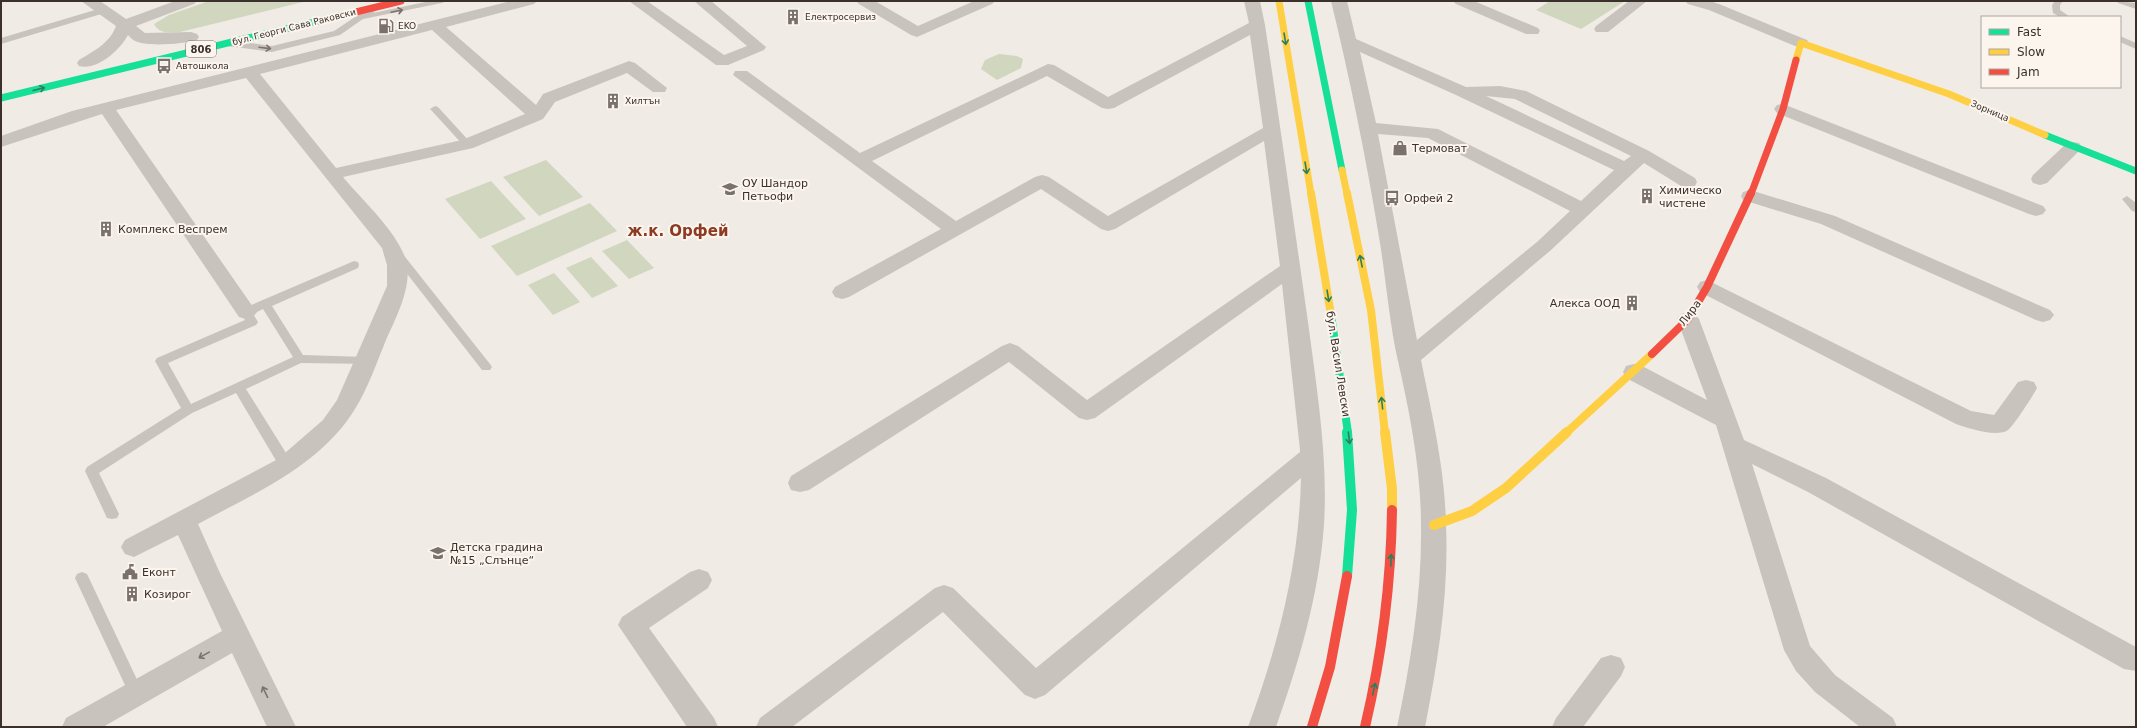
<svg xmlns="http://www.w3.org/2000/svg" width="2137" height="728" font-family="'DejaVu Sans',sans-serif">
  <style>
    .green { fill: #d1d6bf }
    .lines { fill: none; stroke-linecap: round; stroke-linejoin: round }
    .lane { fill: #c9c3be; fill-rule: evenodd }
    .street { fill: #c9c3be; fill-rule: evenodd }
    .fast-far2 { stroke: #16e098; stroke-width: 7 }
    .fast-far1 { stroke: #16e098; stroke-width: 8 }
    .fast { stroke: #16e098; stroke-width: 10 }
    .slow-far2 { stroke: #ffcf43; stroke-width: 7 }
    .slow-far1 { stroke: #ffcf43; stroke-width: 8 }
    .slow { stroke: #ffcf43; stroke-width: 10 }
    .jam-far2 { stroke: #f24e42; stroke-width: 7 }
    .jam-far1 { stroke: #f24e42; stroke-width: 8 }
    .jam { stroke: #f24e42; stroke-width: 10 }
    .oneway { stroke: #7b726d }
    .oneway2 { stroke: #2a7f5c }
    .labels { text-anchor: middle; dominant-baseline: central; stroke-width: 4; stroke-linejoin: round; paint-order: stroke }
    .far-poi-label { font-size: 9px; fill: #3b302b; stroke: #fbf5ee; text-anchor: start }
    .far-street-label { font-size: 9px; fill: #3b302b; stroke: #fbf5ee }
    .shield { fill: #fbf5ee; stroke: #756b66; stroke-width: 1 }
    .shield-label { font-size: 10px; font-weight: bold; fill: #3b302b }
    .poi-label { font-size: 11px; fill: #3b302b; stroke: #fbf5ee; text-anchor: start }
    .street-label { font-size: 11px; fill: #3b302b; stroke: #fbf5ee }
    .district-label { font-size: 15px; font-weight: bold; fill: #8c3b22; stroke: #fbf5ee }
  </style>
  <rect width="100%" height="100%" fill="#f0ebe5"/>
  <path class="green" d="M 209,1 L 307,1 L 180,32 C 169,32 160,35 154,24 L 169,15 Z
    M 1550,1 L 1625,1 L 1581,29 L 1536,10 Z
    M 999,54 L 1017,56 L 1023,59 L 1021,68 L 997,80 L 981,69 L 985,60 Z
    M 546,160 L 583,197 L 539,216 L 503,177 Z
    M 491,181 L 526,219 L 480,239 L 445,199 Z
    M 590,203 L 617,231 L 517,276 L 491,246 Z
    M 627,240 L 654,268 L 629,279 L 602,251 Z
    M 591,257 L 618,286 L 592,298 L 566,268 Z
    M 554,273 L 580,302 L 553,315 L 528,285 Z"/>
  <g class="lines">
    <path class="lane" d="M 430,1 L 446,1 L 442,3 L 363,19 L 340,35 L 272,52 L 227,46 L 223,43 L 227,40 L 272,46 L 334,31 L 373,5 L 380,7 L 373,13 Z
      M 2055,1 L 2063,1 L 2060,5 L 2060,10 L 2070,17 L 2060,17 L 2053,13 L 2052,5 Z
      M 2117,1 L 2136,3 L 2136,9 L 2118,3 Z
      M 105,7 L 108,8 L 108,12 L 1,44 L 1,38 Z
      M 2120,36 L 2136,43 L 2136,49 L 2120,42 Z
      M 435,106 L 438,107 L 470,142 L 470,146 L 464,146 L 432,111 L 430,109 Z
      M 2127,196 L 2136,203 L 2136,212 L 2132,211 L 2122,199 Z
      M 398,252 L 402,253 L 490,364 L 492,367 L 490,370 L 482,370 L 394,257 L 393,255 Z
      M 354,261 L 358,262 L 359,265 L 358,268 L 272,306 L 303,355 L 366,357 L 372,361 L 370,364 L 301,363 L 246,389 L 291,461 L 293,465 L 291,469 L 281,469 L 236,393 L 192,413 L 99,473 L 119,514 L 117,518 L 112,519 L 107,518 L 85,471 L 87,467 L 181,408 L 155,361 L 157,358 L 245,320 L 240,312 L 242,309 ZM 263,309 L 293,357 L 191,404 L 168,363 L 256,325 L 258,322 L 253,314 Z
      M 82,572 L 87,574 L 141,688 L 144,693 L 141,698 L 136,700 L 131,698 L 75,578 L 77,574 Z"/>
    <path class="street" d="M 81,1 L 100,1 L 126,19 L 175,1 L 197,1 L 194,4 L 136,26 L 145,33 L 191,32 L 197,34 L 199,37 L 197,40 C 184,44 147,47 135,41 C 133,40 130,37 128,35 C 120,50 97,71 79,66 L 77,63 L 79,60 C 94,51 110,43 116,26 Z
      M 511,1 L 537,1 L 534,4 L 446,27 L 536,105 L 543,94 L 629,61 L 635,63 L 667,88 L 665,92 L 653,92 L 627,73 L 555,102 L 543,119 L 473,148 L 343,177 C 362,200 402,236 407,265 C 411,289 396,318 386,340 C 377,362 368,388 355,409 C 320,466 255,493 198,524 L 219,571 L 296,727 L 267,727 L 232,653 L 103,727 L 62,727 L 66,718 L 222,631 L 178,535 L 134,557 L 125,554 L 121,547 L 125,540 L 278,459 L 323,420 L 337,400 L 387,286 L 387,265 L 382,248 L 246,78 L 116,110 L 253,307 L 257,312 L 253,317 L 246,319 L 239,317 L 102,114 L 1,147 L 1,136 L 72,111 ZM 432,30 L 525,114 L 462,140 L 336,168 L 260,74 Z
      M 629,1 L 647,1 L 724,55 L 747,46 L 694,1 L 711,1 L 766,47 L 764,50 L 728,65 L 716,65 Z
      M 856,1 L 875,1 L 918,26 L 974,1 L 995,1 L 992,4 L 917,37 L 911,35 L 859,4 Z
      M 1244,1 L 1260,1 L 1265,25 C 1280,124 1294,224 1308,322 C 1317,390 1328,457 1324,525 C 1319,595 1299,662 1276,727 L 1248,727 C 1278,646 1299,565 1301,478 L 1045,695 L 1035,699 L 1025,695 L 943,612 L 792,727 L 756,727 L 760,718 L 935,588 L 944,585 L 953,588 L 1036,668 L 1300,452 L 1300,450 L 1282,284 L 1095,418 L 1087,420 L 1079,418 L 1009,362 L 809,490 L 800,492 L 791,490 L 788,483 L 791,476 L 1002,346 L 1010,343 L 1018,346 L 1087,400 L 1280,266 L 1264,141 L 1115,229 L 1108,231 L 1101,229 L 1041,189 L 849,297 L 842,299 L 835,297 L 832,292 L 835,287 L 941,229 L 733,75 L 735,71 L 747,71 L 860,153 L 1048,64 L 1054,65 L 1108,97 L 1249,23 ZM 1250,35 L 1263,128 L 1108,216 L 1049,177 L 1042,175 L 1035,177 L 956,221 L 872,161 L 1047,76 L 1102,108 L 1108,109 L 1114,108 Z
      M 1331,1 L 1347,1 L 1356,39 L 1466,87 L 1500,86 L 1526,91 L 1649,151 L 1695,178 L 1697,182 L 1695,186 L 1688,188 L 1681,186 L 1644,163 L 1551,250 L 1421,360 C 1432,415 1445,469 1446,525 C 1449,593 1438,661 1425,727 L 1397,727 C 1411,661 1422,593 1421,525 C 1421,470 1410,414 1398,361 C 1389,322 1386,278 1379,237 C 1366,158 1350,79 1331,1 ZM 1360,52 L 1456,95 L 1614,170 L 1581,201 L 1438,129 L 1376,123 ZM 1486,96 L 1515,99 L 1631,156 L 1624,161 ZM 1378,134 L 1428,138 L 1570,211 L 1537,242 L 1417,340 Z
      M 1453,1 L 1474,1 L 1538,28 L 1540,31 L 1538,34 L 1526,34 L 1456,4 Z
      M 1629,1 L 1647,1 L 1608,32 L 1596,32 L 1594,29 L 1596,26 Z
      M 1685,1 L 1710,1 L 1719,4 L 1807,40 L 1809,43 L 1807,46 L 1795,46 L 1709,10 L 1688,4 Z
      M 1783,104 L 2043,206 L 2046,210 L 2043,214 L 2036,216 L 2029,214 L 1777,113 L 1774,109 L 1777,105 Z
      M 2073,142 L 2079,143 L 2082,147 L 2079,151 L 2047,183 L 2040,185 L 2033,183 L 2031,179 L 2033,175 L 2067,143 Z
      M 1750,190 L 1835,216 L 2050,310 L 2054,315 L 2050,320 L 2043,322 L 2036,320 L 1821,224 L 1743,200 L 1741,196 L 1743,192 Z
      M 1707,280 L 1971,411 L 1994,415 L 2018,382 L 2026,380 L 2034,382 L 2037,388 C 2032,397 2015,424 2008,430 C 1997,438 1968,428 1956,424 L 1700,292 L 1697,287 L 1700,282 Z
      M 1688,312 L 1695,314 L 1699,319 L 1744,440 L 1826,478 L 2136,647 L 2136,671 L 2124,669 L 1808,492 L 1752,464 L 1810,646 L 1835,675 L 1893,718 L 1897,727 L 1860,727 L 1815,692 L 1796,671 L 1784,650 L 1716,425 L 1626,378 L 1623,372 L 1626,366 L 1634,364 L 1642,366 L 1707,400 L 1677,319 L 1681,314 Z
      M 699,569 L 708,572 L 712,580 L 708,588 L 649,628 L 714,718 L 718,727 L 687,727 L 618,625 L 622,617 L 690,572 Z
      M 1611,655 L 1621,658 L 1625,667 L 1621,676 L 1583,727 L 1552,727 L 1556,718 L 1601,658 Z"/>
    <path class="fast-far2" d="M 1308,1 L 1342,170
      M 1,98 L 331,18
      M 2045,135 L 2136,171"/>
    <path class="fast-far1" d="M 1331,315 L 1348,433"/>
    <path class="fast" d="M 1347,576 L 1352,510 L 1347,432"/>
    <path class="slow-far2" d="M 1279,1 L 1311,194
      M 1796,60 L 1801,43 L 1949,94 L 2045,135
      M 1342,170 L 1347,194"/>
    <path class="slow-far1" d="M 1311,193 L 1331,315
      M 1347,193 L 1371,310 L 1385,433
      M 1566,433 L 1652,354"/>
    <path class="slow" d="M 1385,432 L 1392,489 L 1392,510
      M 1434,525 L 1472,511 L 1506,488 L 1567,432"/>
    <path class="jam-far2" d="M 331,18 L 401,1
      M 1751,194 L 1783,109 L 1796,60"/>
    <path class="jam-far1" d="M 1652,354 L 1688,319 L 1707,287 L 1751,193"/>
    <path class="jam" d="M 1312,727 L 1330,667 L 1347,576
      M 1365,727 C 1382,655 1391,584 1392,510"/>
  </g>
  <defs><path id="oneway-shaft" d="M-6 0H5M1.5-3L5.5 0L1.5 3" fill="none" stroke-width="1.6" stroke-linecap="round" stroke-linejoin="round"/></defs>
  <g class="oneway">
    <use href="#oneway-shaft" transform="translate(397 11) rotate(-12)"/>
    <use href="#oneway-shaft" transform="translate(265 48) rotate(7)"/>
    <use href="#oneway-shaft" transform="translate(204 655) rotate(151)"/>
    <use href="#oneway-shaft" transform="translate(265 692) rotate(-116)"/>
  </g>
  <g class="oneway2">
    <use href="#oneway-shaft" transform="translate(1285 39) rotate(81)"/>
    <use href="#oneway-shaft" transform="translate(39 89) rotate(-14)"/>
    <use href="#oneway-shaft" transform="translate(1306 168) rotate(81)"/>
    <use href="#oneway-shaft" transform="translate(1361 261) rotate(-101)"/>
    <use href="#oneway-shaft" transform="translate(1328 296) rotate(81)"/>
    <use href="#oneway-shaft" transform="translate(1382 403) rotate(-96)"/>
    <use href="#oneway-shaft" transform="translate(1349 438) rotate(84)"/>
    <use href="#oneway-shaft" transform="translate(1391 560) rotate(-88)"/>
    <use href="#oneway-shaft" transform="translate(1374 689) rotate(-77)"/>
  </g>
  <defs>
    <symbol id="building-bare" viewBox="-9 -9 18 18"><path d="M-4-6H4V6H1V3H-1V6H-4ZM-2.5-4.3h1.7v1.8h-1.7ZM.8-4.3h1.7v1.8H.8ZM-2.5-1h1.7V.8h-1.7ZM.8-1h1.7V.8H.8Z" fill="#7a716c" stroke="#fbf5ee" stroke-width="2.5" paint-order="stroke"/></symbol>
    <symbol id="fuel-bare" viewBox="-9 -9 18 18"><path d="M-5.5-6h7V0h2V4h1.3V-2.5L3-4.5l.8-.8L6-3V5H2.5V1h-1V6h-7ZM-4.2-4.7v3.2H.2V-4.7Z" fill="#7a716c" stroke="#fbf5ee" stroke-width="2.5" paint-order="stroke"/></symbol>
    <symbol id="bus-bare" viewBox="-9 -9 18 18"><path d="M-5-6H5V4H4V6H2V4H-2V6H-4V4H-5ZM-3.5-4V0h7V-4ZM-3.5 1.2v1.5H-2V1.2ZM2 1.2v1.5H3.5V1.2Z" fill="#7a716c" stroke="#fbf5ee" stroke-width="2.5" paint-order="stroke"/></symbol>
    <symbol id="shop-bare" viewBox="-9 -9 18 18"><path d="M-5-2.5h2.3a2.7 3.5 0 0 1 5.4 0H5L5.5 6h-11ZM-1.5-2.5h3a1.5 2.3 0 0 0-3 0Z" fill="#7a716c" stroke="#fbf5ee" stroke-width="2.5" paint-order="stroke"/></symbol>
    <symbol id="school-bare" viewBox="-9 -9 18 18"><path d="M0-5L7-2L0 1L-7-2ZM-4 1L0 2.5L4 1V4Q0 6-4 4Z" fill="#7a716c" stroke="#fbf5ee" stroke-width="2.5" paint-order="stroke"/></symbol>
    <symbol id="civic-bare" viewBox="-9 -9 18 18"><path d="M-.6-6.5H3V-4.5H.6V-3L4-1V1h2V6H-6V1h2V-1L-.6-3ZM-1.2 2.5V6h2.4V2.5Z" fill="#7a716c" stroke="#fbf5ee" stroke-width="2.5" paint-order="stroke"/></symbol>
  </defs>
  <g fill-rule="evenodd">
    <use href="#building-bare" x="782" y="6" width="22" height="22"/>
    <use href="#fuel-bare" x="375" y="15" width="22" height="22"/>
    <use href="#bus-bare" x="153" y="55" width="22" height="22"/>
    <use href="#building-bare" x="602" y="90" width="22" height="22"/>
    <use href="#shop-bare" x="1389" y="137" width="22" height="22"/>
    <use href="#school-bare" x="719" y="178" width="22" height="22"/>
    <use href="#building-bare" x="1636" y="185" width="22" height="22"/>
    <use href="#bus-bare" x="1381" y="187" width="22" height="22"/>
    <use href="#building-bare" x="95" y="218" width="22" height="22"/>
    <use href="#building-bare" x="1621" y="292" width="22" height="22"/>
    <use href="#school-bare" x="427" y="542" width="22" height="22"/>
    <use href="#civic-bare" x="119" y="561" width="22" height="22"/>
    <use href="#building-bare" x="121" y="583" width="22" height="22"/>
  </g>
  <g class="labels">
    <g class="far-poi-label">
      <text x="805" y="17">Електросервиз</text>
      <text x="398" y="26">EKO</text>
      <text x="176" y="66">Автошкола</text>
      <text x="625" y="101">Хилтън</text>
    </g>
    <g class="far-street-label">
      <text transform="translate(294 27) rotate(-14)">бул. Георги Сава Раковски</text>
      <text transform="translate(1990 111) rotate(23)">Зорница</text>
    </g>
    <rect class="shield" x="186" y="41" width="30" height="16" rx="3"/>
    <g class="shield-label">
      <text x="201" y="49">806</text>
    </g>
    <g class="poi-label">
      <text x="1412" y="148">Термоват</text>
      <text x="742" y="183">ОУ Шандор<tspan x="742" dy="13">Петьофи</tspan></text>
      <text x="1659" y="190">Химическо<tspan x="1659" dy="13">чистене</tspan></text>
      <text x="1404" y="198">Орфей 2</text>
      <text x="118" y="229">Комплекс Веспрем</text>
      <text x="1620" y="303" text-anchor="end">Алекса ООД</text>
      <text x="450" y="547">Детска градина<tspan x="450" dy="13">№15 „Слънце“</tspan></text>
      <text x="142" y="572">Еконт</text>
      <text x="144" y="594">Козирог</text>
    </g>
    <g class="street-label">
      <text transform="translate(1690 313) rotate(-53)">Лира</text>
      <text transform="translate(1338 364) rotate(81)">бул. Васил Левски</text>
    </g>
    <g class="district-label">
      <text x="678" y="231">ж.к. Орфей</text>
    </g>
  </g>
  <rect width="2137" height="728" fill="none" stroke="#3b302b" stroke-width="4"/>
  <rect x="1981" y="16" width="140" height="72" fill="#fbf5ee" stroke="#aea6a0"/>
  <rect x="1989" y="29" width="20" height="6" fill="#16e098" stroke="#aea6a0"/>
  <text x="2017" y="36" font-size="12" fill="#3b302b">Fast</text>
  <rect x="1989" y="49" width="20" height="6" fill="#ffcf43" stroke="#aea6a0"/>
  <text x="2017" y="56" font-size="12" fill="#3b302b">Slow</text>
  <rect x="1989" y="69" width="20" height="6" fill="#f24e42" stroke="#aea6a0"/>
  <text x="2017" y="76" font-size="12" fill="#3b302b">Jam</text>
</svg>
